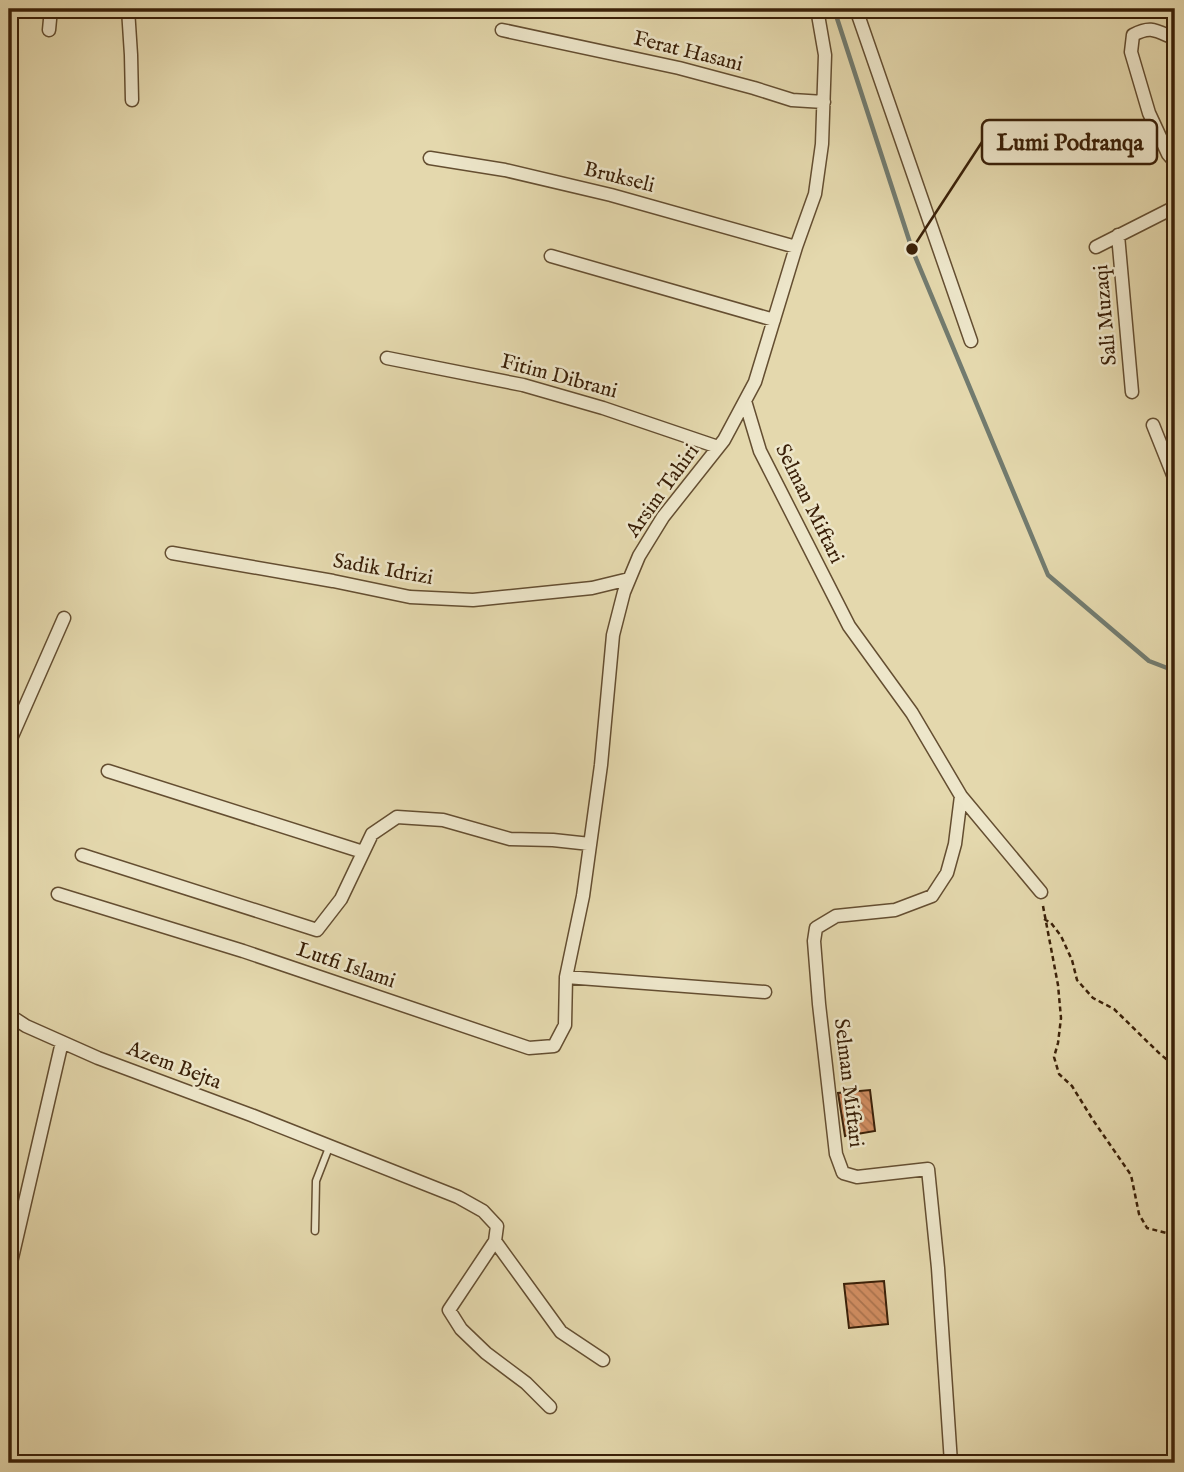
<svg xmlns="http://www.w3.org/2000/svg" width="1184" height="1472" font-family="'IM FELL English',serif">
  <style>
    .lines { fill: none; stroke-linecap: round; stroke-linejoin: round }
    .stream { stroke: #727b6f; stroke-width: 4.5 }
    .building { fill: url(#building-back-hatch); stroke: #3a2008; stroke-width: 2 }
    .lane-casing { stroke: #644e31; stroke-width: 9 }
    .street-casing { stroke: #644e31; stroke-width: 15 }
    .path { stroke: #3a2008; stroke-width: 2.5; stroke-dasharray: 5 3.5; stroke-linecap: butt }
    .lane { stroke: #ede6ca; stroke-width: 6 }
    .street { stroke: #ede6ca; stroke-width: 12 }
    .labels { text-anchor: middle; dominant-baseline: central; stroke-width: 5; stroke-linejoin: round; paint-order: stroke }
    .street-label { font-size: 21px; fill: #3a2008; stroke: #ede6ca }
    .leader { fill: none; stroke: #3a2008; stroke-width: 2.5 }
    .callout-dot { fill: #3a2008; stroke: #ede6ca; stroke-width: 2.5 }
    .callout { fill: #ede6ca; stroke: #3a2008; stroke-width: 2.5 }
    .callout-label { font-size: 23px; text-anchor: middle; font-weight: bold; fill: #3a2008 }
  </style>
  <defs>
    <pattern id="building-back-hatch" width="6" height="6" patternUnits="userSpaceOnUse" patternTransform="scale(1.75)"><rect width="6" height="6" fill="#d08d61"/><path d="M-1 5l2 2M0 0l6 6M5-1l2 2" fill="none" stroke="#aa734e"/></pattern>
  </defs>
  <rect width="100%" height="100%" fill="#e4d8ad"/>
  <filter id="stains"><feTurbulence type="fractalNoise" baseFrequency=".00286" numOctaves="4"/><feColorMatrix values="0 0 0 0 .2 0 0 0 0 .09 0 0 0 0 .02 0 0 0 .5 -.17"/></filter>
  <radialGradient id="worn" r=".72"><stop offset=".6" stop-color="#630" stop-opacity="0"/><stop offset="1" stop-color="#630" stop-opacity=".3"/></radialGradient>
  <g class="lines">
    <path class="stream" d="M 834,9 L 912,249 L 1048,575 L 1149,661 L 1175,671"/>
  </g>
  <path class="building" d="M 870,1090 L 875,1131 L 845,1136 L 838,1093 Z
    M 884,1281 L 888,1324 L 849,1328 L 844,1284 Z"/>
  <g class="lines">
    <defs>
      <path id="lane" d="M 315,1231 L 316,1181 L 330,1145"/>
      <path id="street" d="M 128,9 L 131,55 L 132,100
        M 856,9 L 971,341
        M 49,30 L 51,9
        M 502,30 L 679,68 L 754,88 L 792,100 L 824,102
        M 1171,37 C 1155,30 1150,26 1133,35 L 1131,52 L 1149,113 L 1168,154 L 1175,162
        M 430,158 L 505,170 L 611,195 L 796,247
        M 1118,235 L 1132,392
        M 1096,247 L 1175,207
        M 551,256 L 774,320
        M 387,358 L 523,385 L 603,408 L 718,447
        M 745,401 L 760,451 L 849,626 L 912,713 L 961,796 L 955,844 L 947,873 L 932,896 L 895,910 L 836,916 L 816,928 L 814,941 L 819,1004 L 836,1154 L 843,1173 L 857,1177 L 928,1169 L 938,1268 L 951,1463
        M 1153,425 L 1175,480
        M 172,553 L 333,581 L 410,597 L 473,600 L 592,588 L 629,579
        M 9,743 L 64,618
        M 108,771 L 363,852
        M 961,796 L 1041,892
        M 82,855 L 317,930 L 341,899 L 372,834 L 397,817 L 443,820 L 510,839 L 553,840 L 590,844
        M 58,894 L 243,951 L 529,1048 L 554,1046 L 565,1025 L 566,977
        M 765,992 L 566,977 L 583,896 L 601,765 L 613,635 L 624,592 L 639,556 L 663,517 L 724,440 L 755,382 L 796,247 L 815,194 L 822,144 L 825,55 L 817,9
        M 9,1015 L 26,1026 L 98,1058 L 251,1115 L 458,1197 L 483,1211 L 497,1226 L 495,1241 L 449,1310 L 461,1329 L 486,1353 L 526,1383 L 550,1407
        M 495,1241 L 561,1332 L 603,1360
        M 9,1271 L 62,1042"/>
    </defs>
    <use href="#lane" class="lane-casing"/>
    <use href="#street" class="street-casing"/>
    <path class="path" d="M 1043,906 L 1058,985 L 1061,1018 L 1058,1043 L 1054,1057 L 1059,1074 L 1072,1086 L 1093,1120 L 1131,1175 L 1139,1214 L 1147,1228 L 1174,1235 L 1175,1237
      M 1044,919 L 1051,923 L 1061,936 L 1072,960 L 1077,980 L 1093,998 L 1114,1009 L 1160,1054 L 1175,1066"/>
    <use href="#lane" class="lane"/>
    <use href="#street" class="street"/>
  </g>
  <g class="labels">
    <g class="street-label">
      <text transform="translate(688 52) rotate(14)">Ferat Hasani</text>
      <text transform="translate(619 178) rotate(14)">Brukseli</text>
      <text transform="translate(1106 315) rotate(-95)">Sali Muzaqi</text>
      <text transform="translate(559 377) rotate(15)">Fitim Dibrani</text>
      <text transform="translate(663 491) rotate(-54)">Arsim Tahiri</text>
      <text transform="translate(809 504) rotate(64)">Selman Miftari</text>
      <text transform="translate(383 570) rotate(10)">Sadik Idrizi</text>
      <text transform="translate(346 966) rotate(19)">Lutfi Islami</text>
      <text transform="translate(174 1066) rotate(21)">Azem Bejta</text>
      <text transform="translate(848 1083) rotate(83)">Selman Miftari</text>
    </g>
  </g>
  <path class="leader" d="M912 249L982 142"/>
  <circle class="callout-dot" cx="912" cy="249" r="7"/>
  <rect class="callout" x="982" y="120" width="175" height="44" rx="7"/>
  <g class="callout-label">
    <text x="1070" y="150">Lumi Podranqa</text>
  </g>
  <rect width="1184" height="1472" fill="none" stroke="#e4d8ad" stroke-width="35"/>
  <rect x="10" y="10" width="1163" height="1451" fill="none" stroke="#3a2008" stroke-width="3.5"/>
  <rect x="18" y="18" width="1149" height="1437" fill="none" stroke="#3a2008" stroke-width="2"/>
  <rect width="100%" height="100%" filter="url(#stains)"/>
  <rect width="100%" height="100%" fill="url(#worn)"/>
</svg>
